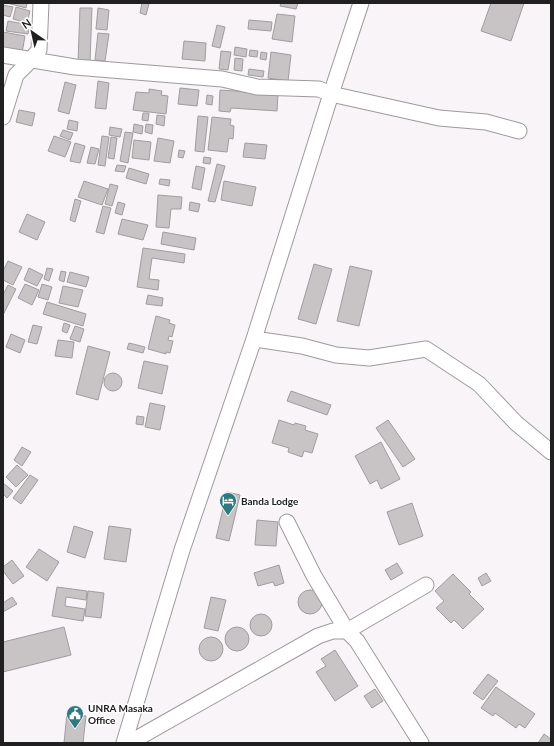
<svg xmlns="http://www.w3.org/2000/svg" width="554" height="746" font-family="Lato,sans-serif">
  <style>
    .building { fill: #c8c4c6; stroke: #a09c9f }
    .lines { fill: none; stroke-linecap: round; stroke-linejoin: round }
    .minor-casing { stroke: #9e9a9c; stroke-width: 17 }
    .minor { stroke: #fff; stroke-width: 15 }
    .labels { text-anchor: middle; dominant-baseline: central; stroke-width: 3; stroke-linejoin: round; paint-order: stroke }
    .poi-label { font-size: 10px; font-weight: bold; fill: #212020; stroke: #fff; text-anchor: start }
  </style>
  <rect width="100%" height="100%" fill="#f9f4f7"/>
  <path class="building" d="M 7,3 L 27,3 L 26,8 Z
    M 142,3 L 149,4 L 146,15 L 140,13 Z
    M 281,3 L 298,3 L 296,9 L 280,6 Z
    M 491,3 L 524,3 L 511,41 L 481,31 Z
    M 3,5 L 13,7 L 10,17 L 3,15 Z
    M 16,7 L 30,11 L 27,23 L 13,19 Z
    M 80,8 L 92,8 L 90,62 L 78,62 Z
    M 98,8 L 109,10 L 107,30 L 96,29 Z
    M 277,14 L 295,16 L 292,42 L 272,39 Z
    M 249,20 L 272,22 L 271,31 L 248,29 Z
    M 8,21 L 30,25 L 28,34 L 6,31 Z
    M 217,25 L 225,27 L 220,48 L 212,46 Z
    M 3,32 L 25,36 L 22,53 L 3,50 Z
    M 98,33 L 109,34 L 105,61 L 95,60 Z
    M 184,41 L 206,43 L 205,61 L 182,59 Z
    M 235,47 L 247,49 L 246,57 L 234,55 Z
    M 250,50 L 258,51 L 257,57 L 249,56 Z
    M 221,51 L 231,52 L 228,70 L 219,69 Z
    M 261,52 L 267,53 L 266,60 L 260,59 Z
    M 271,52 L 291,55 L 288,81 L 268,78 Z
    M 235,58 L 243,59 L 242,71 L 234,70 Z
    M 249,69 L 264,71 L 263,77 L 248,75 Z
    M 98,81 L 109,83 L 106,109 L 95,108 Z
    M 65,82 L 76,85 L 69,114 L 58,111 Z
    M 180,88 L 199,90 L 197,106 L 178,104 Z
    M 149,89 L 162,91 L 161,95 L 168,96 L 166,114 L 133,110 L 136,92 L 149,93 Z
    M 220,90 L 278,94 L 277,111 L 231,108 L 230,112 L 219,111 Z
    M 207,95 L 213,96 L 212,105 L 206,104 Z
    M 19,110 L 35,113 L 32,126 L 16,122 Z
    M 143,113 L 149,113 L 148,121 L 142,120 Z
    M 157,115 L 165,116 L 164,126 L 156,124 Z
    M 198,116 L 208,117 L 204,152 L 195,151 Z
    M 212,117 L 231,119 L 230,125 L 234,126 L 233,139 L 229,138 L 227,152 L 208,150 Z
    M 69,120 L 78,122 L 77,131 L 67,129 Z
    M 134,124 L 143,126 L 142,134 L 133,132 Z
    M 146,124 L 153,125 L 152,134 L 145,132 Z
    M 110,127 L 122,129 L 120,137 L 109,135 Z
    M 63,130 L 73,133 L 70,140 L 60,136 Z
    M 125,132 L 133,133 L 128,163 L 120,161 Z
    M 54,136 L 71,142 L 65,157 L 48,151 Z
    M 102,136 L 109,137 L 105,166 L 98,165 Z
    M 111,137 L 117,138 L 114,159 L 108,158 Z
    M 158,138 L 174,141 L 170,163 L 154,161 Z
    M 134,140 L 151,142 L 149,160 L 132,158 Z
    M 75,143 L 85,146 L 80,163 L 70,161 Z
    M 245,143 L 267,145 L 265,159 L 243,157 Z
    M 91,147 L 99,149 L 95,164 L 87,163 Z
    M 179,150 L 185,151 L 183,158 L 178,157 Z
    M 204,157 L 211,158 L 210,164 L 203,163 Z
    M 217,164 L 225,166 L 215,202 L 208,201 Z
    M 117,165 L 126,166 L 124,172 L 115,171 Z
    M 196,166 L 205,168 L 201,190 L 192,188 Z
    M 129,168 L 149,174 L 146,184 L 126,178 Z
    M 160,179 L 170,180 L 169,186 L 159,184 Z
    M 84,181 L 108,189 L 102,205 L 78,197 Z
    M 224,181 L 256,187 L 252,206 L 221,200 Z
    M 110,184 L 118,186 L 112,206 L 105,204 Z
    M 158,195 L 182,197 L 181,209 L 171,209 L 169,228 L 156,227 Z
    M 75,199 L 81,201 L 75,222 L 70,220 Z
    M 118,202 L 125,204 L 122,215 L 115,213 Z
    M 190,202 L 200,204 L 198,212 L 189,210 Z
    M 103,206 L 111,208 L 104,234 L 96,232 Z
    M 27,214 L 45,222 L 37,240 L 19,232 Z
    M 122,219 L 148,225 L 143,240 L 118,234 Z
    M 163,232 L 196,238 L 194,250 L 161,244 Z
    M 143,248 L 185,254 L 184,263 L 152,258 L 149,279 L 159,280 L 158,290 L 137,287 Z
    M 8,261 L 22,267 L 13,285 L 3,280 L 3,271 Z
    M 314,264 L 332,269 L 316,324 L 298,319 Z
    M 350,266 L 372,271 L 359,326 L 337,321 Z
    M 29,268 L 43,275 L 37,286 L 24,280 Z
    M 47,268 L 53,269 L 49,281 L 44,279 Z
    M 61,271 L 66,272 L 64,282 L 59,280 Z
    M 70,272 L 89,277 L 86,287 L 67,282 Z
    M 25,284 L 39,290 L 32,305 L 18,298 Z
    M 42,284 L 52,287 L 48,300 L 38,297 Z
    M 8,285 L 16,289 L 3,315 L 3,295 Z
    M 63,286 L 83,290 L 78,307 L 59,303 Z
    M 148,295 L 163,298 L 162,306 L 146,304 Z
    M 47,302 L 86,314 L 83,326 L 43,314 Z
    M 156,316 L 170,320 L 169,323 L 175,325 L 172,337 L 169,336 L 168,340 L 173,341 L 170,353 L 166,352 L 166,354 L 148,349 Z
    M 64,323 L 70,325 L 67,333 L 62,331 Z
    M 33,325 L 42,327 L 37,344 L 28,342 Z
    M 75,326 L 84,329 L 80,342 L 70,339 Z
    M 11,334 L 25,340 L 20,353 L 6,347 Z
    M 58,340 L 74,342 L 72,358 L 55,356 Z
    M 129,343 L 145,347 L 143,353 L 127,349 Z
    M 88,346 L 110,352 L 98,400 L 76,394 Z
    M 144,361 L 168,366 L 162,394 L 138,388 Z
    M104 382a9 9 0 1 1 18 0a9 9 0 1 1-18 0Z
    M 291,391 L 331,405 L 327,415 L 287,401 Z
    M 150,403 L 165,406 L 160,430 L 145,427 Z
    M 137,416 L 144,417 L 143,425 L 136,424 Z
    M 279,420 L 294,425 L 295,423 L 306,426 L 305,430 L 318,434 L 312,453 L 304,451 L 302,457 L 288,452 L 289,448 L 272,443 Z
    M 388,420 L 415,459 L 403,467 L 376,428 Z
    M 381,442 L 400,479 L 381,489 L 377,480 L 370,484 L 355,456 Z
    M 22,447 L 31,452 L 22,466 L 14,460 Z
    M 17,465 L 28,475 L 16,487 L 6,477 Z
    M 30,475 L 38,480 L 21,504 L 13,498 Z
    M 3,483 L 13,491 L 7,498 L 3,494 Z
    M 227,492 L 240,495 L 229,541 L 216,538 Z
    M 412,503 L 423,536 L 399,545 L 387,512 Z
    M 257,520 L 278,522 L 276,546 L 255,545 Z
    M 74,526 L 93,532 L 85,558 L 67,552 Z
    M 109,526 L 131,529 L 126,562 L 104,559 Z
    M 39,549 L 59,562 L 47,581 L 26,567 Z
    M 12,560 L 24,576 L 13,584 L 3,571 L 3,567 Z
    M 397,563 L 403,573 L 391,580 L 385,570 Z
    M 279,565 L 284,583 L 275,586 L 273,582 L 258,586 L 254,573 Z
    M 486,573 L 491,581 L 482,586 L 478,578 Z
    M 453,574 L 471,592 L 469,594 L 484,609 L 463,629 L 454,620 L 451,623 L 436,608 L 444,601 L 435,591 Z
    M 57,587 L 87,591 L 86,600 L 66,597 L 65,606 L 85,609 L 83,621 L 52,616 Z
    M298 602a12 12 0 1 1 24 0a12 12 0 1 1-24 0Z
    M 88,591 L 104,593 L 101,618 L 85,616 Z
    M 12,597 L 17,604 L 3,612 L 3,603 Z
    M 211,597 L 226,600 L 218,631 L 204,628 Z
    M250 625a11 11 0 1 1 22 0a11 11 0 1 1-22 0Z
    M 64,627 L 71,655 L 3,672 L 3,642 Z
    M225 639a12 12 0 1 1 24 0a12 12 0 1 1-24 0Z
    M199 649a12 12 0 1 1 24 0a12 12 0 1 1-24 0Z
    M 335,650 L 358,686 L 335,701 L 316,672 L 326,666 L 321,659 Z
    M 488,674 L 498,681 L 483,700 L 473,693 Z
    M 496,687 L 535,714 L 525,728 L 519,724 L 516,728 L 495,713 L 493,716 L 481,708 Z
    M 375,689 L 383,701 L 372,708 L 364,696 Z
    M 67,713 L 86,716 L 83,743 L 64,743 Z
    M 544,734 L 551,739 L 551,743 L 538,743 Z"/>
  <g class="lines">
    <defs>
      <path id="minor" d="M 3,55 L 75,67 L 222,79 L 257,87 L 319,89 L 331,94 L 439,118 L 486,122 L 519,131
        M 3,117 L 16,75 L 29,62 L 39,50 L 41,3
        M 254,339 L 302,346 L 336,355 L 369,358 L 426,349 L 479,384 L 516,423 L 551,452
        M 287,522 L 314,576 L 347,631 L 426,585
        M 124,743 L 182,550 L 254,339 L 331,94 L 361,3
        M 129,743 L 318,636 L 333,631 L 347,631 L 357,641 L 421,743"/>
    </defs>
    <use href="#minor" class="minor-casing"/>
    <use href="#minor" class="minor"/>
  </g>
  <defs>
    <symbol id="hotel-pin" viewBox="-11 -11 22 30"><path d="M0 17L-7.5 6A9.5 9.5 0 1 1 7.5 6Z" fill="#307980" stroke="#fff"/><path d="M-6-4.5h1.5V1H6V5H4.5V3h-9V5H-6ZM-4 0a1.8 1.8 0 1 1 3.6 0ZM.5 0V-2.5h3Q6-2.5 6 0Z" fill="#fff"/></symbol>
    <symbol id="civic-pin" viewBox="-11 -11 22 30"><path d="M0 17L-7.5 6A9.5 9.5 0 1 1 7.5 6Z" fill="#307980" stroke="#fff"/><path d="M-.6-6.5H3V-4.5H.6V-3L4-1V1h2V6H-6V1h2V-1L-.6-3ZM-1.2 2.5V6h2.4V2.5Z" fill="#fff"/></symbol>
  </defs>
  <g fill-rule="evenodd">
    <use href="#hotel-pin" x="218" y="491" width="20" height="27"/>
    <use href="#civic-pin" x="65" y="704" width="20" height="27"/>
  </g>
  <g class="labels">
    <g class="poi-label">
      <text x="241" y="501">Banda Lodge</text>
      <text x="88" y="708">UNRA Masaka<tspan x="88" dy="12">Office</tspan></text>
    </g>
  </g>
  <rect width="554" height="746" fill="none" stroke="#212020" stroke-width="8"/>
  <g transform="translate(32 32) rotate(326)" stroke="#ffffff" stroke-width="3" paint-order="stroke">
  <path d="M0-3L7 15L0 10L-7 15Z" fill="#212020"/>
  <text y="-6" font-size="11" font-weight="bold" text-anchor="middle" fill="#212020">N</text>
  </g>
</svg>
